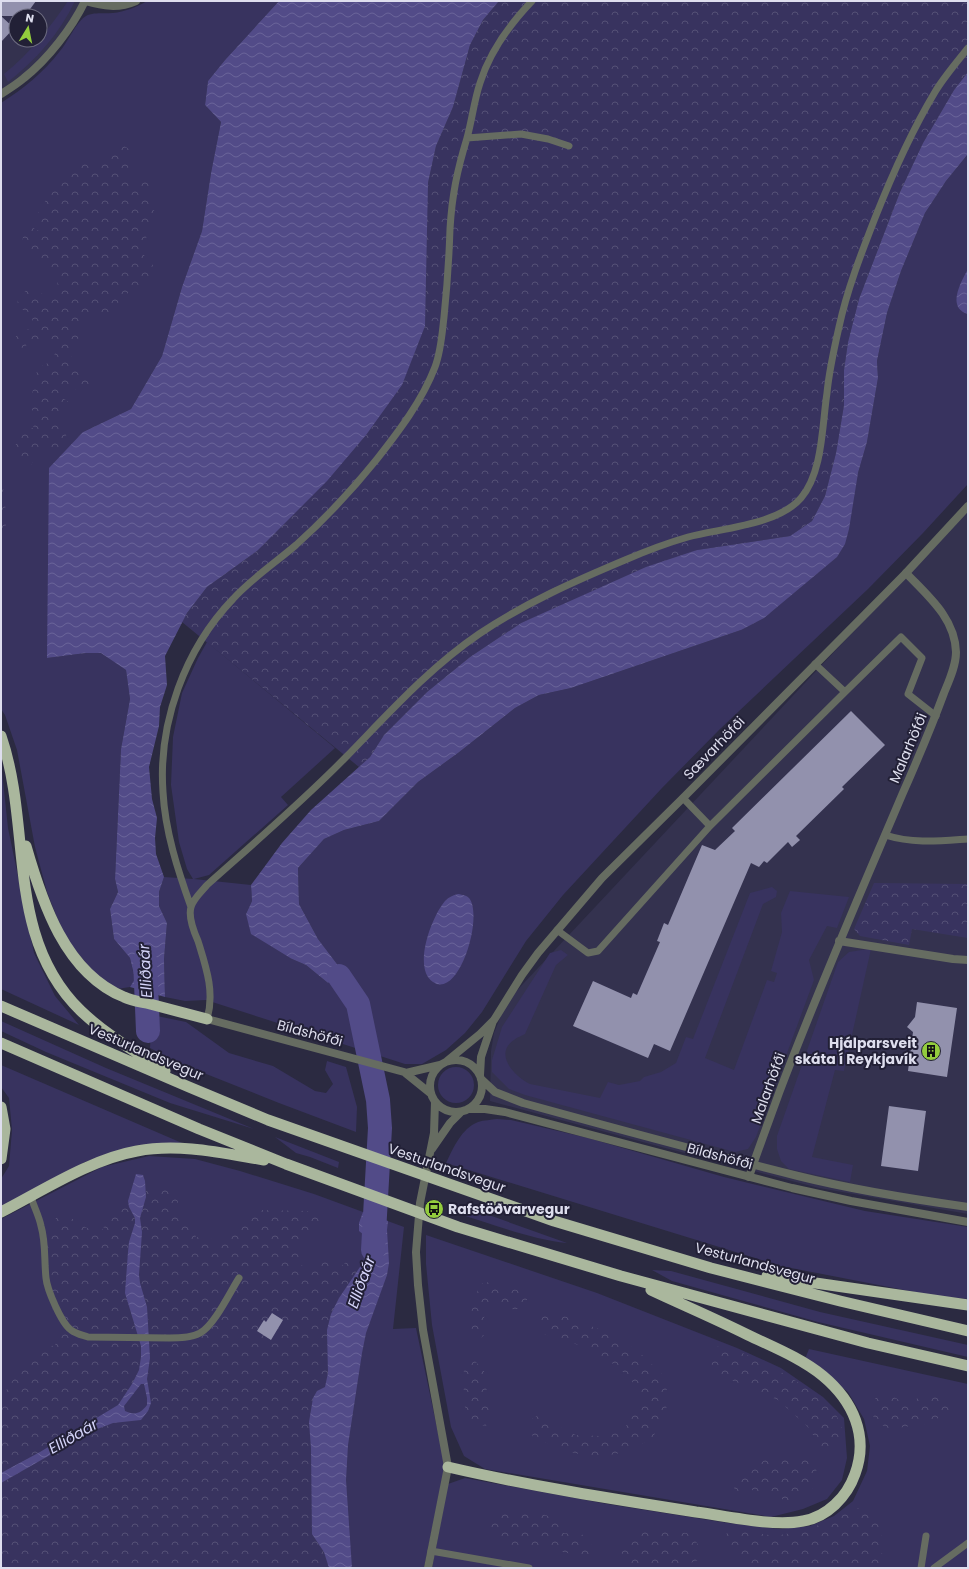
<svg xmlns="http://www.w3.org/2000/svg" width="969" height="1569" font-family="Poppins,sans-serif">
  <style>
    .built { fill: #34324f; fill-rule: evenodd }
    .grass { fill: #38335f }
    .forest { fill: url(#forest-crowns) }
    .water { fill: url(#water-waves); fill-rule: evenodd }
    .lines { fill: none; stroke-linecap: round; stroke-linejoin: round }
    .river { stroke: #524b88; stroke-width: 24 }
    .building { fill: #9291ad }
    .service { stroke: #666c61; stroke-width: 7 }
    .minor { stroke: #666c61; stroke-width: 8 }
    .tertiary { stroke: #666c61; stroke-width: 8 }
    .trunk { stroke: #aab79d; stroke-width: 11 }
    .labels { text-anchor: middle; dominant-baseline: central; stroke-width: 4; stroke-linejoin: round; paint-order: stroke }
    .street-label { font-size: 14px; fill: #dedeee; stroke: #222036 }
    .poi-label { font-size: 14px; font-weight: bold; fill: #dedeee; stroke: #222036; text-anchor: end }
    .water-label { font-size: 15px; font-style: italic; fill: #d5d4f9; stroke: #222036 }
  </style>
  <defs>
    <pattern id="forest-crowns" width="20" height="18" patternUnits="userSpaceOnUse"><rect width="20" height="18" fill="#38335f"/><path d="M2 6a3 3 0 1 1 6 0M12 15a3 3 0 1 1 6 0" fill="none" stroke="#545076"/></pattern>
    <pattern id="water-waves" width="16" height="10" patternUnits="userSpaceOnUse"><rect width="16" height="10" fill="#524b88"/><path d="M0 5q4-4 8 0t8 0" fill="none" stroke="#6a6499"/></pattern>
  </defs>
  <rect width="100%" height="100%" fill="#2b2a41"/>
  <path class="built" d="M 1,1 L 84,1 L 37,67 L 1,96 ZM 16,16 L 40,16 L 40,40 L 16,40 Z
    M 968,509 L 968,1214 L 819,1188 L 650,1144 L 490,1101 L 491,1051 L 494,1033 L 507,1001 Z"/>
  <path class="grass" d="M 68,1 L 75,1 C 60,33 36,60 8,82 L 4,74 C 30,53 49,29 68,1 Z
    M 147,1 L 279,1 L 225,60 L 208,81 L 205,105 L 221,122 L 211,173 L 202,231 L 182,287 L 162,356 L 131,409 L 83,432 L 47,658 L 86,653 L 102,653 L 126,670 L 130,699 L 121,749 L 115,879 L 118,892 L 110,909 L 114,939 L 130,958 L 135,980 L 130,987 L 117,989 L 98,977 L 65,938 L 47,892 L 35,847 L 17,750 L 5,715 L 1,709 L 1,103 C 23,89 44,72 60,51 C 68,42 76,22 86,16 C 93,12 104,14 113,13 C 124,12 137,7 147,1 Z
    M 968,154 L 968,484 L 923,533 L 868,589 L 720,729 L 662,788 L 563,895 L 526,941 L 482,1012 L 465,1033 L 446,1050 L 422,1064 L 405,1064 L 206,1000 L 185,1001 L 165,997 L 164,959 L 167,923 L 159,906 L 159,892 L 164,877 L 193,879 L 187,869 L 179,842 L 171,785 L 173,737 L 182,693 L 198,658 L 207,642 L 335,748 L 281,797 L 288,805 L 209,875 L 194,879 L 251,885 L 252,901 L 246,914 L 292,959 L 306,965 L 328,983 L 340,968 L 318,939 L 299,904 L 298,868 L 324,839 L 344,830 L 379,821 L 418,782 L 458,753 L 515,708 L 539,695 L 571,688 L 741,630 L 858,473 L 867,442 L 878,378 L 877,361 L 887,313 L 901,271 L 925,213 L 946,181 Z
    M 1,762 L 8,828 L 34,953 L 55,996 L 79,1025 L 1,989 Z
    M 772,887 L 777,891 L 776,897 L 763,904 L 705,1058 L 734,1070 L 767,980 L 774,982 L 777,973 L 771,971 L 782,932 L 781,913 L 790,891 L 849,897 L 837,928 L 827,926 L 809,960 L 814,980 L 756,1137 L 748,1149 L 735,1152 L 525,1095 L 509,1089 L 492,1072 L 492,1060 L 502,1027 L 550,953 L 561,950 L 568,955 L 556,965 L 525,1034 C 522,1036 517,1037 514,1040 C 493,1054 515,1077 530,1084 L 600,1098 L 608,1082 L 619,1085 L 640,1081 L 644,1077 L 661,1072 L 676,1063 L 686,1037 L 693,1039 L 750,893 Z
    M 868,949 L 871,949 L 844,1071 L 835,1070 L 812,1157 L 853,1165 L 850,1182 L 789,1169 L 781,1161 L 777,1149 L 777,1136 L 838,962 L 849,952 Z
    M 152,1015 L 186,1022 L 229,1053 L 273,1066 L 315,1091 L 326,1093 L 333,1084 L 325,1070 L 327,1061 L 346,1067 L 357,1107 L 356,1132 L 279,1103 L 181,1064 L 150,1048 Z
    M 1,1021 L 106,1068 L 254,1129 L 170,1103 L 46,1052 L 1,1031 Z
    M 1,1065 L 182,1143 L 138,1145 L 85,1162 L 1,1207 L 1,1179 L 9,1166 L 12,1130 L 9,1098 L 1,1087 Z
    M438 1085a18 18 0 1 1 36 0a18 18 0 1 1-36 0Z
    M 497,1119 L 511,1120 L 588,1138 L 724,1177 L 865,1211 L 968,1227 L 968,1299 L 930,1295 L 781,1266 L 446,1163 C 454,1147 461,1129 478,1122 C 484,1120 491,1120 497,1119 Z
    M 275,1137 L 339,1162 L 338,1168 L 310,1157 L 296,1153 Z
    M 149,1156 L 195,1159 L 240,1171 L 314,1194 L 404,1227 L 393,1329 L 416,1328 L 445,1466 L 424,1568 L 1,1568 L 1,1219 L 102,1167 Z
    M 458,1204 L 567,1243 C 530,1239 492,1224 456,1213 Z
    M 426,1235 L 597,1293 L 737,1348 L 781,1368 L 823,1397 L 844,1418 L 847,1458 L 842,1480 L 827,1499 L 803,1509 L 771,1517 L 485,1469 L 464,1456 L 451,1427 L 432,1325 L 426,1264 Z
    M 652,1270 L 671,1271 L 820,1312 L 968,1345 L 968,1357 L 818,1322 L 672,1281 Z
    M 809,1349 L 968,1384 L 968,1568 L 432,1568 L 448,1484 L 465,1478 L 607,1504 L 728,1523 L 779,1529 L 810,1526 L 834,1516 L 853,1501 L 867,1471 L 870,1446 L 864,1419 L 848,1392 L 805,1359 Z"/>
  <path class="forest" d="M 499,1 L 968,1 L 968,72 L 954,90 L 923,143 L 900,192 L 859,299 L 848,342 L 844,370 L 844,405 L 836,453 L 825,496 L 812,521 L 790,536 L 697,550 L 521,623 L 470,657 L 427,692 L 384,735 L 370,757 L 359,767 L 182,622 L 187,613 L 207,587 L 257,551 L 428,183 L 436,146 L 453,107 L 470,45 L 483,20 Z
    M 123,145 L 130,150 L 127,159 L 130,179 L 149,181 L 150,207 L 159,215 L 148,229 L 143,254 L 153,265 L 147,284 L 134,287 L 106,315 L 90,313 L 82,322 L 78,340 L 70,350 L 74,370 L 90,373 L 91,389 L 85,393 L 65,385 L 60,396 L 73,405 L 69,411 L 57,413 L 56,425 L 67,434 L 57,450 L 40,448 L 30,467 L 23,466 L 16,457 L 15,447 L 20,432 L 25,427 L 33,428 L 36,417 L 30,406 L 35,378 L 38,368 L 52,361 L 57,348 L 50,344 L 30,341 L 24,348 L 17,347 L 14,340 L 18,333 L 29,329 L 33,322 L 30,313 L 17,307 L 18,299 L 30,286 L 47,297 L 53,298 L 58,294 C 60,264 37,265 22,247 L 23,236 C 19,231 17,228 20,222 C 27,223 32,228 39,231 L 36,216 L 62,174 L 82,162 L 90,167 Z
    M 1,470 L 7,521 L 1,542 Z
    M 874,883 L 968,884 L 968,938 L 912,929 L 909,945 L 860,936 L 854,929 Z
    M 170,1186 L 177,1192 L 179,1215 L 192,1226 L 196,1237 L 220,1240 L 237,1222 L 260,1210 L 307,1211 L 321,1219 L 296,1247 L 303,1268 L 312,1272 L 320,1260 L 328,1261 L 339,1268 L 351,1258 L 356,1259 L 362,1264 L 339,1298 L 327,1344 L 328,1373 L 325,1387 L 317,1391 L 309,1422 L 311,1448 L 312,1534 L 324,1552 L 329,1568 L 1,1568 L 1,1483 L 92,1431 L 113,1423 L 141,1420 L 150,1398 L 147,1389 L 147,1379 L 150,1358 L 147,1307 L 140,1283 L 139,1275 L 142,1232 L 140,1218 L 146,1197 L 146,1188 Z
    M 129,1194 L 129,1207 L 135,1218 L 135,1223 L 129,1242 L 128,1252 L 125,1293 L 141,1346 L 141,1357 L 139,1370 L 132,1384 L 118,1405 L 40,1452 L 1,1473 L 1,1398 L 19,1371 L 41,1350 L 55,1345 L 62,1330 L 45,1292 L 42,1258 L 57,1215 L 66,1215 L 87,1228 L 102,1230 L 114,1212 Z
    M 486,1282 L 521,1291 L 527,1299 L 526,1306 C 513,1312 508,1309 496,1301 L 488,1305 L 483,1321 L 484,1335 L 479,1340 L 472,1338 L 470,1332 L 474,1322 L 471,1318 L 472,1304 L 476,1297 L 479,1285 Z
    M 548,1310 L 607,1332 L 638,1351 L 665,1377 L 668,1399 L 665,1415 L 653,1437 L 630,1451 L 596,1458 L 566,1451 L 533,1437 L 527,1422 L 537,1416 L 576,1435 L 599,1436 L 622,1432 L 642,1402 L 638,1388 L 619,1368 L 591,1349 L 544,1334 L 540,1322 L 542,1314 Z
    M 713,1347 C 717,1347 722,1346 725,1347 C 755,1355 830,1394 841,1424 C 843,1428 842,1434 842,1439 C 833,1448 832,1448 820,1446 L 807,1426 L 778,1400 L 715,1373 C 711,1364 708,1357 713,1347 Z
    M 475,1361 L 484,1371 L 490,1415 L 486,1426 L 476,1424 L 468,1415 L 462,1399 L 464,1391 L 462,1377 L 467,1362 Z
    M 888,1393 L 899,1400 L 911,1403 L 923,1394 L 939,1395 L 951,1403 L 950,1413 L 925,1424 L 890,1429 L 878,1423 L 871,1413 C 873,1399 874,1396 888,1393 Z
    M 788,1455 L 801,1457 L 814,1463 L 818,1476 L 812,1489 L 798,1500 L 785,1500 L 752,1490 L 737,1491 L 731,1485 L 737,1475 L 773,1456 Z
    M 861,1507 L 873,1510 L 881,1523 L 882,1553 L 885,1568 L 750,1568 L 752,1564 L 731,1554 L 724,1545 L 725,1535 L 732,1529 L 775,1536 L 807,1530 Z
    M 517,1511 L 538,1512 L 553,1518 L 564,1533 L 584,1535 L 593,1547 L 590,1554 L 576,1555 L 550,1549 L 527,1549 L 512,1545 L 491,1536 L 488,1528 L 490,1519 L 499,1514 Z
    M 671,1529 L 690,1534 L 700,1547 L 698,1560 L 683,1566 L 626,1568 L 621,1564 L 622,1548 L 625,1538 L 634,1533 Z"/>
  <path class="water" d="M 279,1 L 499,1 L 483,20 L 470,45 L 453,107 L 436,146 L 428,183 L 425,326 L 402,385 L 366,435 L 327,481 L 257,551 L 207,587 L 187,613 L 165,656 L 167,685 L 160,707 L 159,726 L 149,767 L 152,799 L 157,818 L 155,838 L 156,854 L 164,877 L 159,892 L 159,906 L 167,923 L 164,959 L 165,997 L 130,987 L 135,979 L 130,958 L 114,939 L 110,909 L 118,892 L 115,879 L 121,749 L 130,699 L 126,670 L 101,653 L 86,653 L 47,658 L 49,468 L 83,432 L 131,409 L 162,356 L 182,287 L 202,231 L 211,173 L 221,122 L 205,105 L 208,81 L 225,60 Z
    M 968,72 L 968,154 L 946,181 L 925,213 L 901,271 L 887,313 L 877,361 L 878,378 L 867,442 L 858,473 L 849,529 L 845,544 L 837,557 L 764,618 L 741,630 L 571,688 L 539,695 L 515,708 L 458,753 L 418,782 L 379,821 L 344,830 L 324,839 L 298,868 L 299,904 L 318,939 L 340,968 L 339,976 L 328,983 L 306,965 L 292,959 L 251,934 L 246,914 L 252,901 L 251,885 L 282,843 L 311,810 L 370,757 L 384,735 L 427,692 L 470,657 L 521,623 L 646,567 L 697,550 L 790,536 L 812,521 L 825,496 L 836,453 L 844,405 L 844,370 L 848,342 L 859,299 L 900,192 L 923,143 L 954,90 Z
    M 968,269 L 968,314 C 946,308 961,282 968,269 Z
    M 458,894 C 463,895 466,895 469,898 C 484,916 459,1000 433,982 C 412,968 432,916 445,901 C 449,897 453,895 458,894 Z
    M 136,1174 L 143,1175 L 145,1181 L 146,1197 L 140,1218 L 142,1232 L 139,1275 L 140,1283 L 147,1307 L 150,1358 L 147,1379 L 151,1403 L 148,1411 L 141,1420 L 113,1423 L 92,1431 L 1,1483 L 1,1473 L 40,1452 L 118,1405 L 132,1384 L 139,1370 L 141,1357 L 141,1346 L 125,1293 L 128,1252 L 129,1242 L 135,1223 L 135,1218 L 129,1207 L 128,1201 ZM 141,1384 L 144,1384 L 147,1398 L 147,1405 C 141,1413 135,1416 125,1411 L 124,1406 Z
    M 363,1212 L 388,1221 L 387,1230 L 389,1263 L 387,1275 L 366,1333 L 362,1353 L 348,1445 L 346,1480 L 352,1568 L 329,1568 L 324,1552 L 312,1534 L 311,1448 L 309,1422 L 313,1398 L 317,1391 L 325,1387 L 328,1373 L 327,1330 L 331,1314 L 339,1298 L 362,1264 L 367,1253 L 364,1235 L 359,1231 L 359,1223 Z"/>
  <g class="lines">
    <path class="river" d="M 145,960 L 148,1031
      M 339,976 L 358,1004 L 378,1100 L 380,1128 L 373,1250"/>
  </g>
  <path class="building" d="M 1,1 L 36,1 L 25,16 L 1,16 L 14,28 L 1,42 Z
    M 851,711 L 885,745 L 842,787 L 844,789 L 796,836 L 800,840 L 792,847 L 788,842 L 767,863 L 764,861 L 759,867 L 751,863 L 670,1051 L 654,1044 L 648,1058 L 573,1026 L 593,981 L 631,998 L 633,993 L 637,995 L 660,942 L 657,941 L 664,923 L 668,925 L 702,845 L 715,850 L 735,831 L 732,828 Z
    M 917,1002 L 957,1008 L 947,1077 L 908,1071 L 913,1032 L 907,1027 L 915,1017 Z
    M 889,1106 L 926,1111 L 918,1171 L 881,1166 Z
    M 272,1313 L 283,1320 L 271,1340 L 257,1331 L 264,1320 L 266,1322 Z"/>
  <g class="lines">
    <path class="service" d="M 467,138 L 521,134 L 548,139 L 569,146
      M 845,692 L 901,637 L 922,658 L 908,694 L 936,716
      M 710,826 L 845,692 L 815,664
      M 885,835 C 914,844 939,841 968,839
      M 191,907 C 178,871 165,831 163,792 C 158,723 185,649 233,599 C 251,579 275,563 296,545 C 325,519 352,490 377,459 C 399,431 422,401 435,367 C 441,351 442,334 444,317 C 447,288 449,259 450,229 C 452,195 457,171 467,138 C 472,120 474,101 480,83 C 490,51 509,25 532,1
      M 557,930 L 588,953 L 598,951 L 710,826 L 683,798
      M 207,1019 C 215,992 206,967 198,941 C 194,932 188,917 191,907 C 193,899 202,891 207,885 C 254,843 302,802 346,757 C 388,714 429,668 479,634 C 525,603 575,581 625,560 C 646,551 667,543 688,537 C 722,528 778,525 801,498 C 823,472 822,425 827,393 C 829,371 834,349 839,327 C 847,290 861,254 875,218 C 892,175 911,132 935,92 C 944,77 957,62 968,48
      M 31,1197 C 34,1207 39,1216 41,1226 C 46,1243 44,1260 46,1278 C 47,1289 61,1323 71,1330 C 76,1334 82,1335 88,1337 L 169,1338 C 179,1338 191,1338 200,1333 C 214,1326 230,1292 239,1278
      M 431,1551 L 529,1568
      M 921,1568 L 926,1536
      M 934,1568 L 968,1543"/>
    <path class="minor" d="M 85,1 C 103,6 118,9 136,1
      M 1,94 C 9,89 17,84 24,78 C 48,59 72,28 85,1
      M 839,941 L 953,959 L 968,960
      M 749,1177 C 758,1149 769,1121 779,1093 C 817,992 860,894 902,795 C 917,761 931,728 944,693 C 949,681 956,666 956,652 C 955,618 928,596 906,573
      M 428,1568 L 448,1467"/>
    <path class="tertiary" d="M 207,1019 L 404,1072 L 430,1093
      M430 1086a26 26 0 1 1 52 0a26 26 0 1 1-52 0Z
      M 447,1061 L 480,1034 L 494,1020 L 522,975 L 538,953 L 602,878 L 683,798 L 906,573 L 968,506
      M 406,1073 L 440,1065
      M 480,1075 L 481,1057 L 493,1021
      M 481,1079 L 495,1092 L 523,1103 C 614,1128 706,1153 798,1176 C 854,1190 911,1199 968,1207
      M 435,1102 L 434,1133 L 420,1203 L 416,1252 L 418,1285 L 423,1330 L 448,1467
      M 468,1109 L 485,1109 L 505,1112 L 792,1188 L 851,1201 L 968,1222
      M 432,1149 L 450,1123 L 461,1112"/>
    <path class="trunk" d="M 1,736 C 33,829 4,936 81,1011 C 106,1035 136,1052 165,1071
      M 26,846 C 42,902 65,973 124,997 C 132,1001 142,1002 150,1004 C 169,1009 188,1014 207,1019
      M 1,1006 L 189,1087 L 268,1120 L 554,1221 L 711,1268 L 840,1301 L 968,1331
      M 1,1043 L 199,1129 L 286,1164 L 458,1227 L 621,1276 L 868,1343 L 968,1366
      M 1,1107 L 5,1129 L 1,1159
      M 1,1212 C 42,1191 91,1159 137,1151 C 179,1143 222,1153 264,1160
      M 767,1276 L 968,1305
      M 448,1467 C 530,1486 613,1499 696,1512 C 726,1516 773,1527 803,1521 C 827,1517 847,1497 855,1474 C 869,1436 853,1401 823,1376 C 801,1358 773,1347 748,1335 C 716,1319 683,1305 651,1290"/>
  </g>
  <defs>
    <symbol id="building-disc" viewBox="-11 -11 22 22"><circle r="9.5" fill="#93cc3d" stroke="#222036"/><path d="M-4-6H4V6H1V3H-1V6H-4ZM-2.5-4.3h1.7v1.8h-1.7ZM.8-4.3h1.7v1.8H.8ZM-2.5-1h1.7V.8h-1.7ZM.8-1h1.7V.8H.8Z" fill="#111"/></symbol>
    <symbol id="bus-disc" viewBox="-11 -11 22 22"><circle r="9.5" fill="#93cc3d" stroke="#222036"/><path d="M-5-6H5V4H4V6H2V4H-2V6H-4V4H-5ZM-3.5-4V0h7V-4ZM-3.5 1.2v1.5H-2V1.2ZM2 1.2v1.5H3.5V1.2Z" fill="#111"/></symbol>
  </defs>
  <g fill-rule="evenodd">
    <use href="#building-disc" x="920" y="1040" width="22" height="22"/>
    <use href="#bus-disc" x="423" y="1198" width="22" height="22"/>
  </g>
  <g class="labels">
    <g class="street-label">
      <text transform="translate(714 748) rotate(-46)">Sævarhöfði</text>
      <text transform="translate(908 748) rotate(-67)">Malarhöfði</text>
      <text transform="translate(310 1033) rotate(15)">Bíldshöfði</text>
      <text transform="translate(146 1052) rotate(23)">Vesturlandsvegur</text>
      <text transform="translate(768 1088) rotate(-70)">Malarhöfði</text>
      <text transform="translate(720 1156) rotate(15)">Bíldshöfði</text>
      <text transform="translate(447 1168) rotate(19)">Vesturlandsvegur</text>
      <text transform="translate(755 1263) rotate(15)">Vesturlandsvegur</text>
    </g>
    <g class="poi-label">
      <text x="917" y="1043">Hjálparsveit<tspan x="917" dy="16">skáta í Reykjavík</tspan></text>
      <text x="448" y="1209" text-anchor="start">Rafstöðvarvegur</text>
    </g>
    <g class="water-label">
      <text transform="translate(145 971) rotate(-93)">Elliðaár</text>
      <text transform="translate(361 1282) rotate(-70)">Elliðaár</text>
      <text transform="translate(73 1436) rotate(-30)">Elliðaár</text>
    </g>
  </g>
  <rect width="969" height="1569" fill="none" stroke="#dedeee" stroke-width="4"/>
  <g transform="translate(28 28) rotate(10)"><circle r="19" fill="#222036" stroke="#6d6c80"/>
  <path d="M0-3L7 15L0 10L-7 15Z" fill="#93cc3d"/>
  <text y="-6" font-size="11" font-weight="bold" text-anchor="middle" fill="#dedeee">N</text>
  </g>
</svg>
